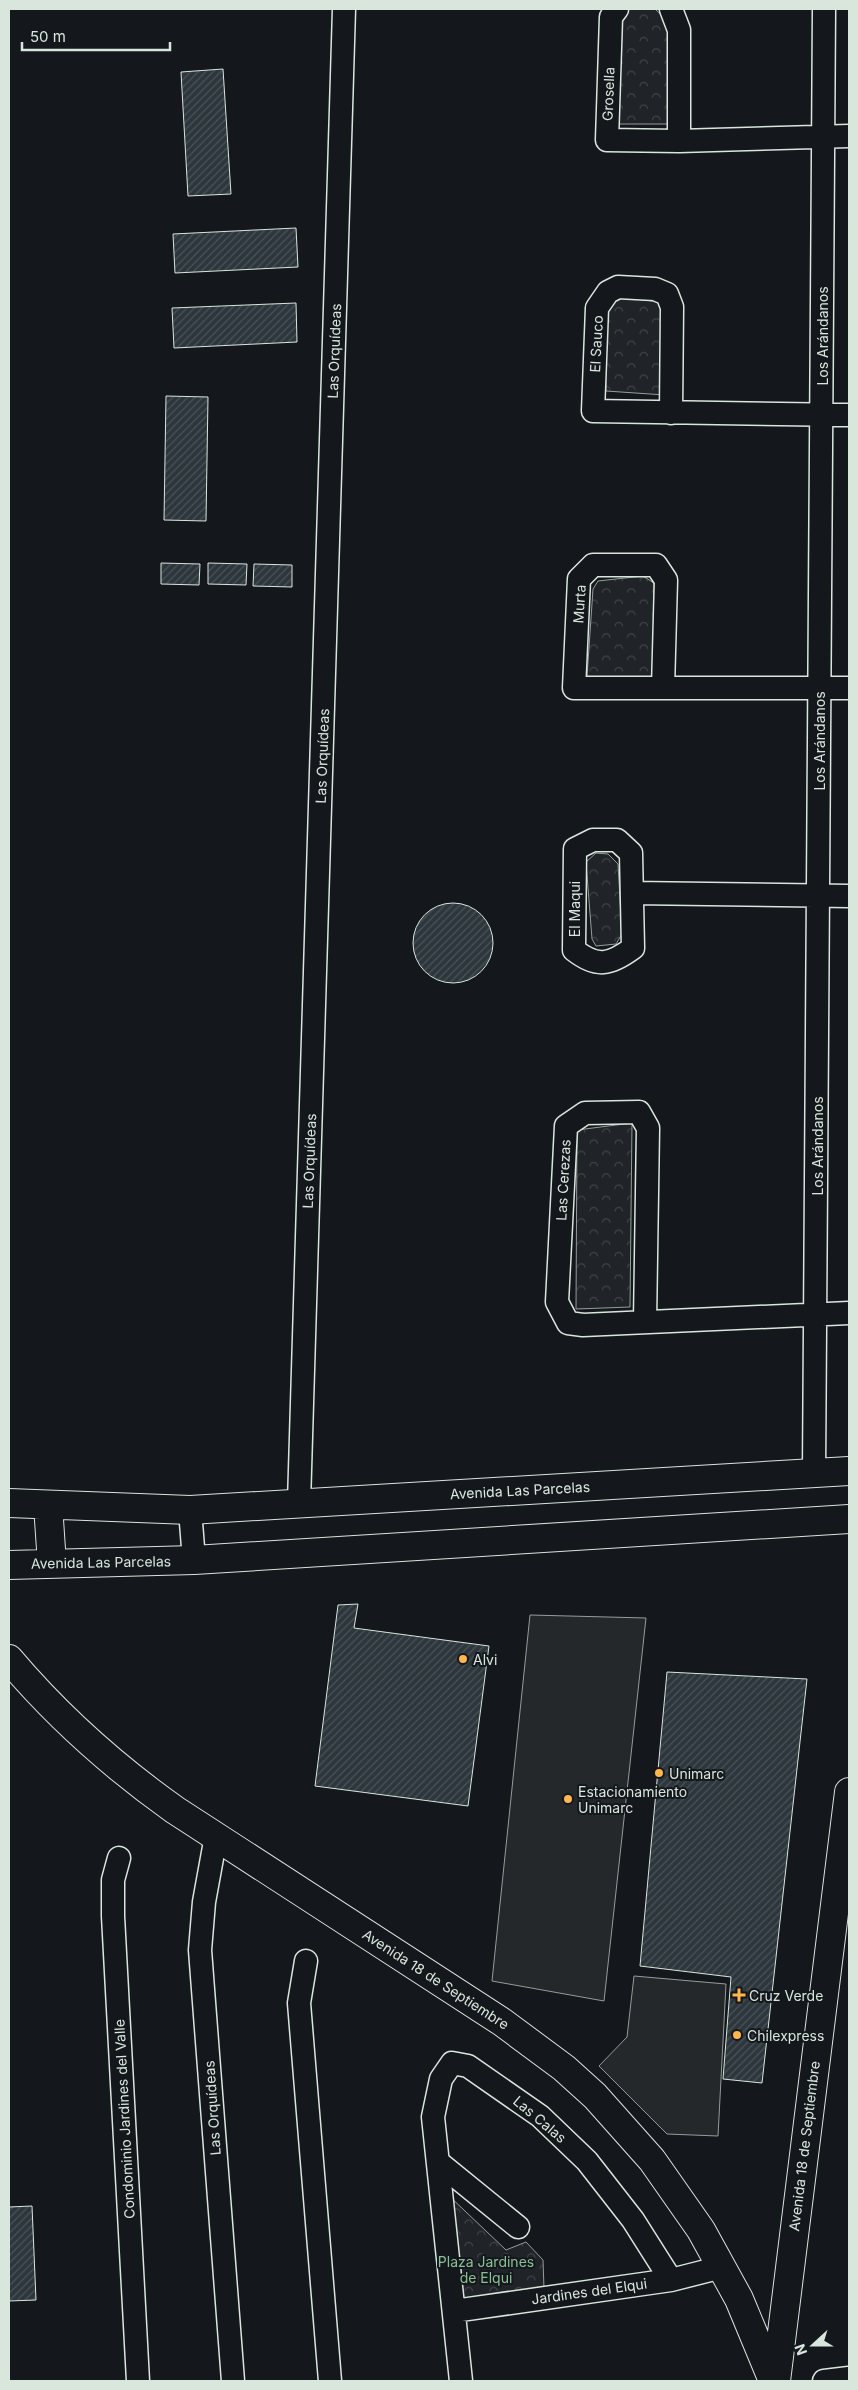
<svg xmlns="http://www.w3.org/2000/svg" width="858" height="2390" font-family="Inter,sans-serif">
  <style>
    .park { fill: url(#park-crowns); stroke: #939e99 }
    .parking { fill: #24282b; stroke: #939e99 }
    .building { fill: url(#building-hatch); stroke: #d8e6dc }
    .lines { fill: none; stroke-linecap: round; stroke-linejoin: round }
    .minor-casing { stroke: #d8e6dc; stroke-width: 25 }
    .major-casing { stroke: #d8e6dc; stroke-width: 30 }
    .minor { stroke: #14181c; stroke-width: 22 }
    .major { stroke: #14181c; stroke-width: 28 }
    .poi-dot { fill: #ffb74d; stroke: #14181c; stroke-width: 2 }
    .labels { text-anchor: middle; dominant-baseline: central; stroke-width: 4; stroke-linejoin: round; paint-order: stroke }
    .street-label { font-size: 14px; fill: #d8e6dc; stroke: #14181c }
    .poi-label { font-size: 14px; fill: #d8e6dc; stroke: #14181c; text-anchor: start }
    .park-label { font-size: 14px; fill: #8ac095; stroke: #14181c }
  </style>
  <defs>
    <pattern id="park-crowns" width="20" height="18" patternUnits="userSpaceOnUse" patternTransform="scale(1.25)"><rect width="20" height="18" fill="#202428"/><path d="M2 6a3 3 0 1 1 6 0M12 15a3 3 0 1 1 6 0" fill="none" stroke="#404447"/></pattern>
    <pattern id="building-hatch" width="6" height="6" patternUnits="userSpaceOnUse" patternTransform="scale(1.25)"><rect width="6" height="6" fill="#2c363c"/><path d="M-1 1l2-2M0 6l6-6M5 7l2-2" fill="none" stroke="#4a5358"/></pattern>
  </defs>
  <rect width="100%" height="100%" fill="#14181c"/>
  <path class="park" d="M 630,9 L 655,9 L 670,23 L 668,124 L 616,124 L 622,17 Z
    M 621,297 L 660,302 L 665,310 L 665,395 L 606,391 L 604,312 L 610,303 Z
    M 643,576 L 654,583 L 654,680 L 587,677 L 593,589 L 598,581 Z
    M 596,853 L 608,854 L 618,864 L 622,934 L 616,944 L 596,946 L 592,939 L 586,862 Z
    M 632,1123 L 630,1307 L 576,1309 L 577,1130 Z
    M 446,2193 L 506,2250 L 526,2242 L 543,2260 L 544,2289 L 462,2300 Z"/>
  <path class="parking" d="M 530,1615 L 646,1618 L 604,2001 L 492,1981 Z
    M 634,1976 L 726,1984 L 718,2136 L 667,2134 L 599,2066 L 627,2037 Z"/>
  <path class="building" d="M 223,69 L 231,194 L 188,196 L 181,72 Z
    M 296,228 L 298,267 L 175,273 L 173,234 Z
    M 296,303 L 297,342 L 174,348 L 172,308 Z
    M 166,396 L 208,397 L 206,521 L 164,520 Z
    M 161,563 L 200,564 L 199,585 L 161,584 Z
    M 208,563 L 247,564 L 246,585 L 208,584 Z
    M 254,564 L 292,565 L 292,587 L 253,586 Z
    M413 943a40 40 0 1 1 80 0a40 40 0 1 1-80 0Z
    M 358,1604 L 354,1628 L 489,1646 L 468,1806 L 315,1786 L 338,1605 Z
    M 667,1672 L 807,1679 L 762,2083 L 723,2079 L 731,1977 L 640,1966 Z
    M 32,2206 L 36,2300 L 9,2301 L 9,2207 Z"/>
  <g class="lines">
    <defs>
      <path id="minor" d="M 617,9 L 611,17 L 607,140 L 679,141 L 849,136
        M 671,9 L 679,30 L 679,141
        M 671,413 L 672,307 L 667,294 L 655,289 L 618,287 L 608,292 L 597,308 L 593,411 L 849,415
        M 663,688 L 666,580 L 656,565 L 593,565 L 579,579 L 574,688 L 849,688
        M 593,840 L 617,840 L 631,853 L 633,948 C 610,965 597,968 574,950 L 575,849 Z
        M 633,893 L 849,896
        M 645,1322 L 648,1128 L 639,1112 L 585,1113 L 566,1126 L 557,1302 L 568,1323 L 583,1325 L 849,1313
        M 814,1473 L 824,9
        M 299,1503 L 344,9
        M 190,1510 L 194,1560
        M 216,1836 L 204,1902 L 200,1950 L 233,2381
        M 119,1858 L 113,1880 L 113,1916 L 138,2381
        M 306,1961 L 299,2003 L 330,2381
        M 438,2162 L 518,2227
        M 454,2311 L 671,2280 L 722,2267
        M 461,2381 L 433,2117 L 441,2079 L 452,2063 L 468,2066 L 540,2116 L 587,2161 L 633,2220 L 671,2280
        M 824,2381 L 849,2378"/>
      <path id="major" d="M 9,1503 L 190,1510 L 849,1471
        M 48,1505 L 52,1564
        M 9,1565 L 194,1560 L 849,1519
        M 9,1659 C 58,1717 113,1766 175,1810 L 502,2022 L 564,2068 L 595,2096 L 652,2160 L 701,2230 L 739,2299 L 773,2381
        M 776,2381 L 849,1792"/>
    </defs>
    <use href="#minor" class="minor-casing"/>
    <use href="#major" class="major-casing"/>
    <use href="#minor" class="minor"/>
    <use href="#major" class="major"/>
  </g>
  <g class="poi-dot">
    <circle cx="463" cy="1659" r="5"/>
    <circle cx="659" cy="1773" r="5"/>
    <circle cx="568" cy="1799" r="5"/>
    <path d="M736.5 1987.5h5v5h5v5h-5v5h-5v-5h-5v-5h5z"/>
    <circle cx="737" cy="2035" r="5"/>
  </g>
  <g class="labels">
    <g class="street-label">
      <text transform="translate(608 94) rotate(-88)">Grosella</text>
      <text transform="translate(822 336) rotate(-90)">Los Arándanos</text>
      <text transform="translate(596 344) rotate(-87)">El Sauco</text>
      <text transform="translate(334 351) rotate(-88)">Las Orquídeas</text>
      <text transform="translate(579 604) rotate(-86)">Murta</text>
      <text transform="translate(819 741) rotate(-90)">Los Arándanos</text>
      <text transform="translate(322 756) rotate(-88)">Las Orquídeas</text>
      <text transform="translate(574 909) rotate(-90)">El Maqui</text>
      <text transform="translate(817 1146) rotate(-90)">Los Arándanos</text>
      <text transform="translate(309 1161) rotate(-88)">Las Orquídeas</text>
      <text transform="translate(563 1180) rotate(-87)">Las Cerezas</text>
      <text transform="translate(520 1490) rotate(-3)">Avenida Las Parcelas</text>
      <text transform="translate(101 1562) rotate(-1)">Avenida Las Parcelas</text>
      <text transform="translate(436 1979) rotate(33)">Avenida 18 de Septiembre</text>
      <text transform="translate(212 2108) rotate(-94)">Las Orquídeas</text>
      <text transform="translate(124 2119) rotate(-93)">Condominio Jardines del Valle</text>
      <text transform="translate(540 2119) rotate(40)">Las Calas</text>
      <text transform="translate(804 2146) rotate(-83)">Avenida 18 de Septiembre</text>
      <text transform="translate(589 2291) rotate(-8)">Jardines del Elqui</text>
    </g>
    <g class="poi-label">
      <text x="473" y="1659">Alvi</text>
      <text x="669" y="1773">Unimarc</text>
      <text x="578" y="1791">Estacionamiento<tspan x="578" dy="16">Unimarc</tspan></text>
      <text x="749" y="1995">Cruz Verde</text>
      <text x="747" y="2035">Chilexpress</text>
    </g>
    <g class="park-label">
      <text x="486" y="2261">Plaza Jardines<tspan x="486" dy="16">de Elqui</tspan></text>
    </g>
  </g>
  <rect width="858" height="2390" fill="none" stroke="#d8e6dc" stroke-width="20"/>
  <g transform="translate(813 2345) rotate(249)" stroke="#14181c" stroke-width="4" paint-order="stroke">
  <path d="M0-4L9 19L0 12L-9 19Z" fill="#d8e6dc"/>
  <text y="-8" font-size="14" font-weight="bold" text-anchor="middle" fill="#d8e6dc">N</text>
  </g>
  <path d="M22 42v8h148v-8" fill="none" stroke="#d8e6dc" stroke-width="2.5"/>
  <text x="30" y="42" font-size="15" fill="#d8e6dc" stroke="#14181c" stroke-width="4" paint-order="stroke">50 m</text>
</svg>
